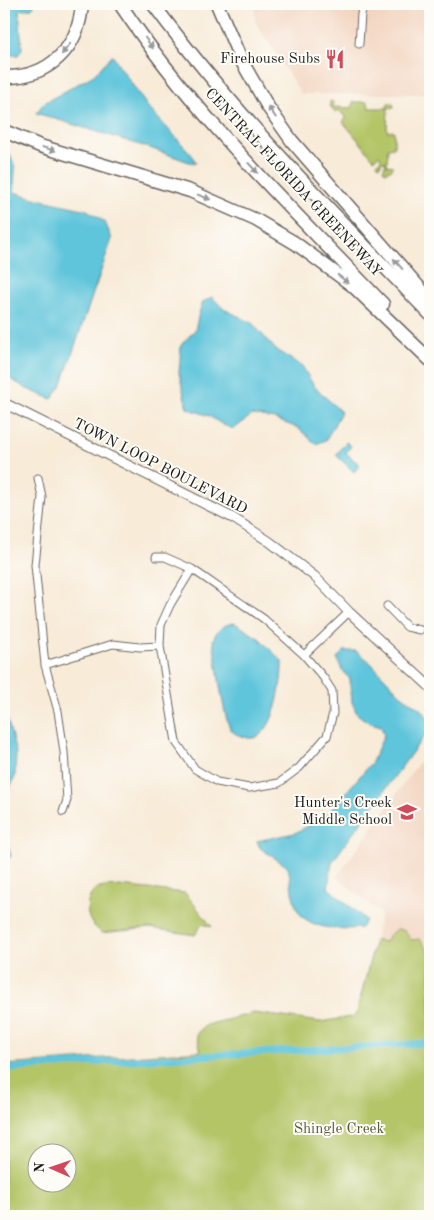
<svg xmlns="http://www.w3.org/2000/svg" width="434" height="1220" font-family="'Old Standard TT',serif">
  <style>
    .built { fill: #f3d4bf }
    .green { fill: #b4c568; stroke: #687042; fill-rule: evenodd }
    .water { fill: #5ec5db; stroke: #3d707c }
    .lines { fill: none; stroke-linecap: round; stroke-linejoin: round }
    .canal { stroke: #5ec5db; stroke-width: 7 }
    .minor-casing { stroke: #69645e; stroke-width: 9 }
    .tertiary-casing { stroke: #69645e; stroke-width: 11 }
    .motorway-casing { stroke: #69645e; stroke-width: 15 }
    .minor { stroke: #fff; stroke-width: 7 }
    .tertiary { stroke: #fff; stroke-width: 9 }
    .motorway { stroke: #fff; stroke-width: 12 }
    .oneway { fill: #999 }
    .labels { text-anchor: middle; dominant-baseline: central; stroke-width: 4; stroke-linejoin: round; paint-order: stroke }
    .poi-label { font-size: 15px; fill: #1c1c1c; stroke: #fdfcf7; text-anchor: end }
    .street-label { font-size: 15px; fill: #1c1c1c; stroke: #fdfcf7 }
    .park-label { font-size: 15px; fill: #515737; stroke: #fdfcf7 }
  </style>
  <rect width="100%" height="100%" fill="#fdfcf7"/>
  <filter id="ink" filterUnits="userSpaceOnUse"><feTurbulence type="fractalNoise" baseFrequency=".02" numOctaves="2"/><feDisplacementMap in="SourceGraphic" scale="10" xChannelSelector="R" yChannelSelector="G"/><feConvolveMatrix kernelMatrix="1 2 1 2 8 2 1 2 1" color-interpolation-filters="sRGB"/></filter>
  <filter id="wash" filterUnits="userSpaceOnUse"><feTurbulence type="fractalNoise" baseFrequency=".0096" numOctaves="4" result="noise"/><feDisplacementMap in="SourceGraphic" scale="20" xChannelSelector="R" yChannelSelector="G"/><feGaussianBlur stdDeviation="1.12" result="paint"/><feColorMatrix in="noise" values="0 0 0 0 0 0 0 0 0 0 0 0 0 0 0 0 0 1.4 0 .05"/><feComposite in="paint" operator="in"/></filter>
  <g filter="url(#wash)">
    <rect width="100%" height="100%" fill="#f8ebd8"/>
    <path class="built" d="M 255,4 L 430,4 L 430,94 L 301,94 L 255,21 Z
      M 430,747 L 430,953 L 420,939 L 395,944 L 375,940 L 381,914 L 337,877 Z"/>
    <path class="green" d="M 330,101 L 333,102 L 333,107 L 352,108 L 353,102 L 368,102 L 369,108 L 387,108 L 388,103 L 393,103 L 394,107 L 388,108 L 387,131 L 394,131 L 394,147 L 388,148 L 387,165 L 393,166 L 392,169 L 385,172 L 383,170 L 386,162 L 382,161 L 380,166 L 378,165 L 377,163 L 381,159 L 379,155 L 374,159 L 343,122 L 346,118 L 339,110 L 335,113 L 330,106 Z
      M 120,886 L 185,893 L 212,927 L 202,924 L 195,935 L 150,928 L 102,933 C 98,929 93,926 91,922 C 84,911 87,892 100,888 C 106,886 113,887 120,886 Z
      M 397,929 L 405,931 L 411,940 L 420,939 L 430,953 L 430,1216 L 4,1216 L 4,1065 L 201,1051 L 197,1037 L 197,1033 L 206,1025 L 254,1013 L 320,1022 L 356,1016 L 375,940 L 385,942 L 389,935 ZM 68,1152 L 68,1182 L 38,1182 L 38,1152 Z"/>
    <path class="water" d="M 4,4 L 35,4 L 32,8 L 19,10 L 22,49 L 18,55 L 5,55 L 4,52 Z
      M 112,55 L 147,106 L 192,155 L 196,163 L 189,162 L 150,148 L 36,113 L 44,103 L 94,75 Z
      M 4,155 L 10,155 L 15,167 L 14,192 L 38,199 L 87,210 L 105,222 L 112,239 L 61,386 L 52,399 L 27,389 L 4,375 L 4,280 L 7,223 L 4,216 Z
      M 212,297 L 224,309 L 252,323 L 276,350 L 302,366 L 314,386 L 341,412 L 326,440 L 316,444 L 298,428 L 274,419 L 252,415 L 234,429 L 223,425 L 209,416 L 187,408 L 179,373 L 181,345 L 195,330 L 199,313 L 203,302 Z
      M 346,442 L 351,446 L 346,453 L 360,465 L 354,472 L 336,455 Z
      M 235,623 L 260,639 L 282,661 C 283,679 275,742 248,738 C 243,737 234,734 231,730 C 223,718 216,657 213,640 C 217,629 224,624 235,623 Z
      M 344,651 L 356,651 L 369,661 L 400,694 L 424,712 L 430,722 L 430,728 L 332,862 L 328,888 L 366,920 L 361,928 C 342,930 307,930 297,909 C 292,898 291,879 288,867 L 260,848 L 257,841 L 295,833 L 325,817 L 372,762 L 384,735 L 381,726 L 368,722 L 357,714 L 352,702 L 350,679 L 342,670 L 337,658 Z
      M 4,706 L 16,753 L 15,777 L 4,800 Z
      M 4,830 L 11,856 L 4,864 Z"/>
    <g class="lines">
      <path class="canal" d="M 4,1069 L 113,1061 L 430,1043"/>
    </g>
  </g>
  <g filter="url(#ink)">
    <g class="lines">
      <defs>
        <path id="minor" d="M 359,44 L 361,14 L 364,4
          M 38,478 L 42,497 L 35,565 L 45,665 L 58,711 L 64,752 L 67,800 L 63,812
          M 156,557 L 165,557 L 192,569 L 264,619 L 304,655 L 323,677 L 332,691 L 333,713 L 327,736 L 299,768 L 279,783 L 249,788 L 217,782 L 195,769 L 176,742 L 160,646 L 161,625 L 170,605 L 192,569
          M 387,606 L 407,627 L 420,630
          M 304,655 L 349,612
          M 45,665 L 113,644 L 140,647 L 160,646"/>
        <path id="tertiary" d="M 4,403 L 233,518 L 270,542 L 314,576 L 349,612 L 430,687"/>
        <path id="motorway" d="M 120,4 C 194,115 292,209 383,304
          M 153,4 C 236,116 334,214 430,314
          M 217,4 L 241,60 L 268,107 L 292,141 L 430,300
          M 4,77 C 49,78 79,48 82,4
          M 4,131 L 40,146 L 190,191 L 256,220 L 295,243 L 353,286 L 430,360"/>
      </defs>
      <use href="#minor" class="minor-casing"/>
      <use href="#tertiary" class="tertiary-casing"/>
      <use href="#motorway" class="motorway-casing"/>
      <use href="#minor" class="minor"/>
      <use href="#tertiary" class="tertiary"/>
      <use href="#motorway" class="motorway"/>
    </g>
    <defs><path id="oneway-solid" d="M-6-.8H1V-3.2L6.5 0L1 3.2V.8H-6Z" transform="scale(1.25)"/></defs>
    <g class="oneway">
      <use href="#oneway-solid" transform="translate(149 43) rotate(53)"/>
      <use href="#oneway-solid" transform="translate(66 49) rotate(128)"/>
      <use href="#oneway-solid" transform="translate(272 112) rotate(-124)"/>
      <use href="#oneway-solid" transform="translate(49 149) rotate(16)"/>
      <use href="#oneway-solid" transform="translate(253 168) rotate(47)"/>
      <use href="#oneway-solid" transform="translate(204 197) rotate(21)"/>
      <use href="#oneway-solid" transform="translate(398 264) rotate(-131)"/>
      <use href="#oneway-solid" transform="translate(343 279) rotate(38)"/>
    </g>
  </g>
  <defs>
    <symbol id="restaurant-bare" viewBox="-9 -9 18 18"><path d="M-5-6h1v4h1v-4h1v4h1v-4h1v5L-1.5 .5V6h-2V.5L-5-1ZM5-6V6H3V1.5H1.5Q1.5-4 5-6Z" fill="#d1495b" stroke="#fdfcf7" stroke-width="2.5" paint-order="stroke"/></symbol>
    <symbol id="school-bare" viewBox="-9 -9 18 18"><path d="M0-5L7-2L0 1L-7-2ZM-4 1L0 2.5L4 1V4Q0 6-4 4Z" fill="#d1495b" stroke="#fdfcf7" stroke-width="2.5" paint-order="stroke"/></symbol>
  </defs>
  <g fill-rule="evenodd">
    <use href="#restaurant-bare" x="321" y="45" width="28" height="28"/>
    <use href="#school-bare" x="393" y="798" width="28" height="28"/>
  </g>
  <g class="labels">
    <g class="poi-label">
      <text x="320" y="59">Firehouse Subs</text>
      <text x="392" y="803">Hunter's Creek<tspan x="392" dy="17">Middle School</tspan></text>
    </g>
    <g class="street-label">
      <text transform="translate(293 183) rotate(47)">CENTRAL FLORIDA GREENEWAY</text>
      <text transform="translate(160 467) rotate(27)">TOWN LOOP BOULEVARD</text>
    </g>
    <g class="park-label">
      <text x="339" y="1129">Shingle Creek</text>
    </g>
  </g>
  <rect width="434" height="1220" fill="none" stroke="#fdfcf7" stroke-width="20"/>
  <g transform="translate(52 1168) rotate(272)"><circle r="24" fill="#fdfcf7" stroke="#a3a29f"/>
  <path d="M0-4L9 19L0 12L-9 19Z" fill="#d1495b"/>
  <text y="-8" font-size="14" font-weight="bold" text-anchor="middle" fill="#1c1c1c">N</text>
  </g>
</svg>
